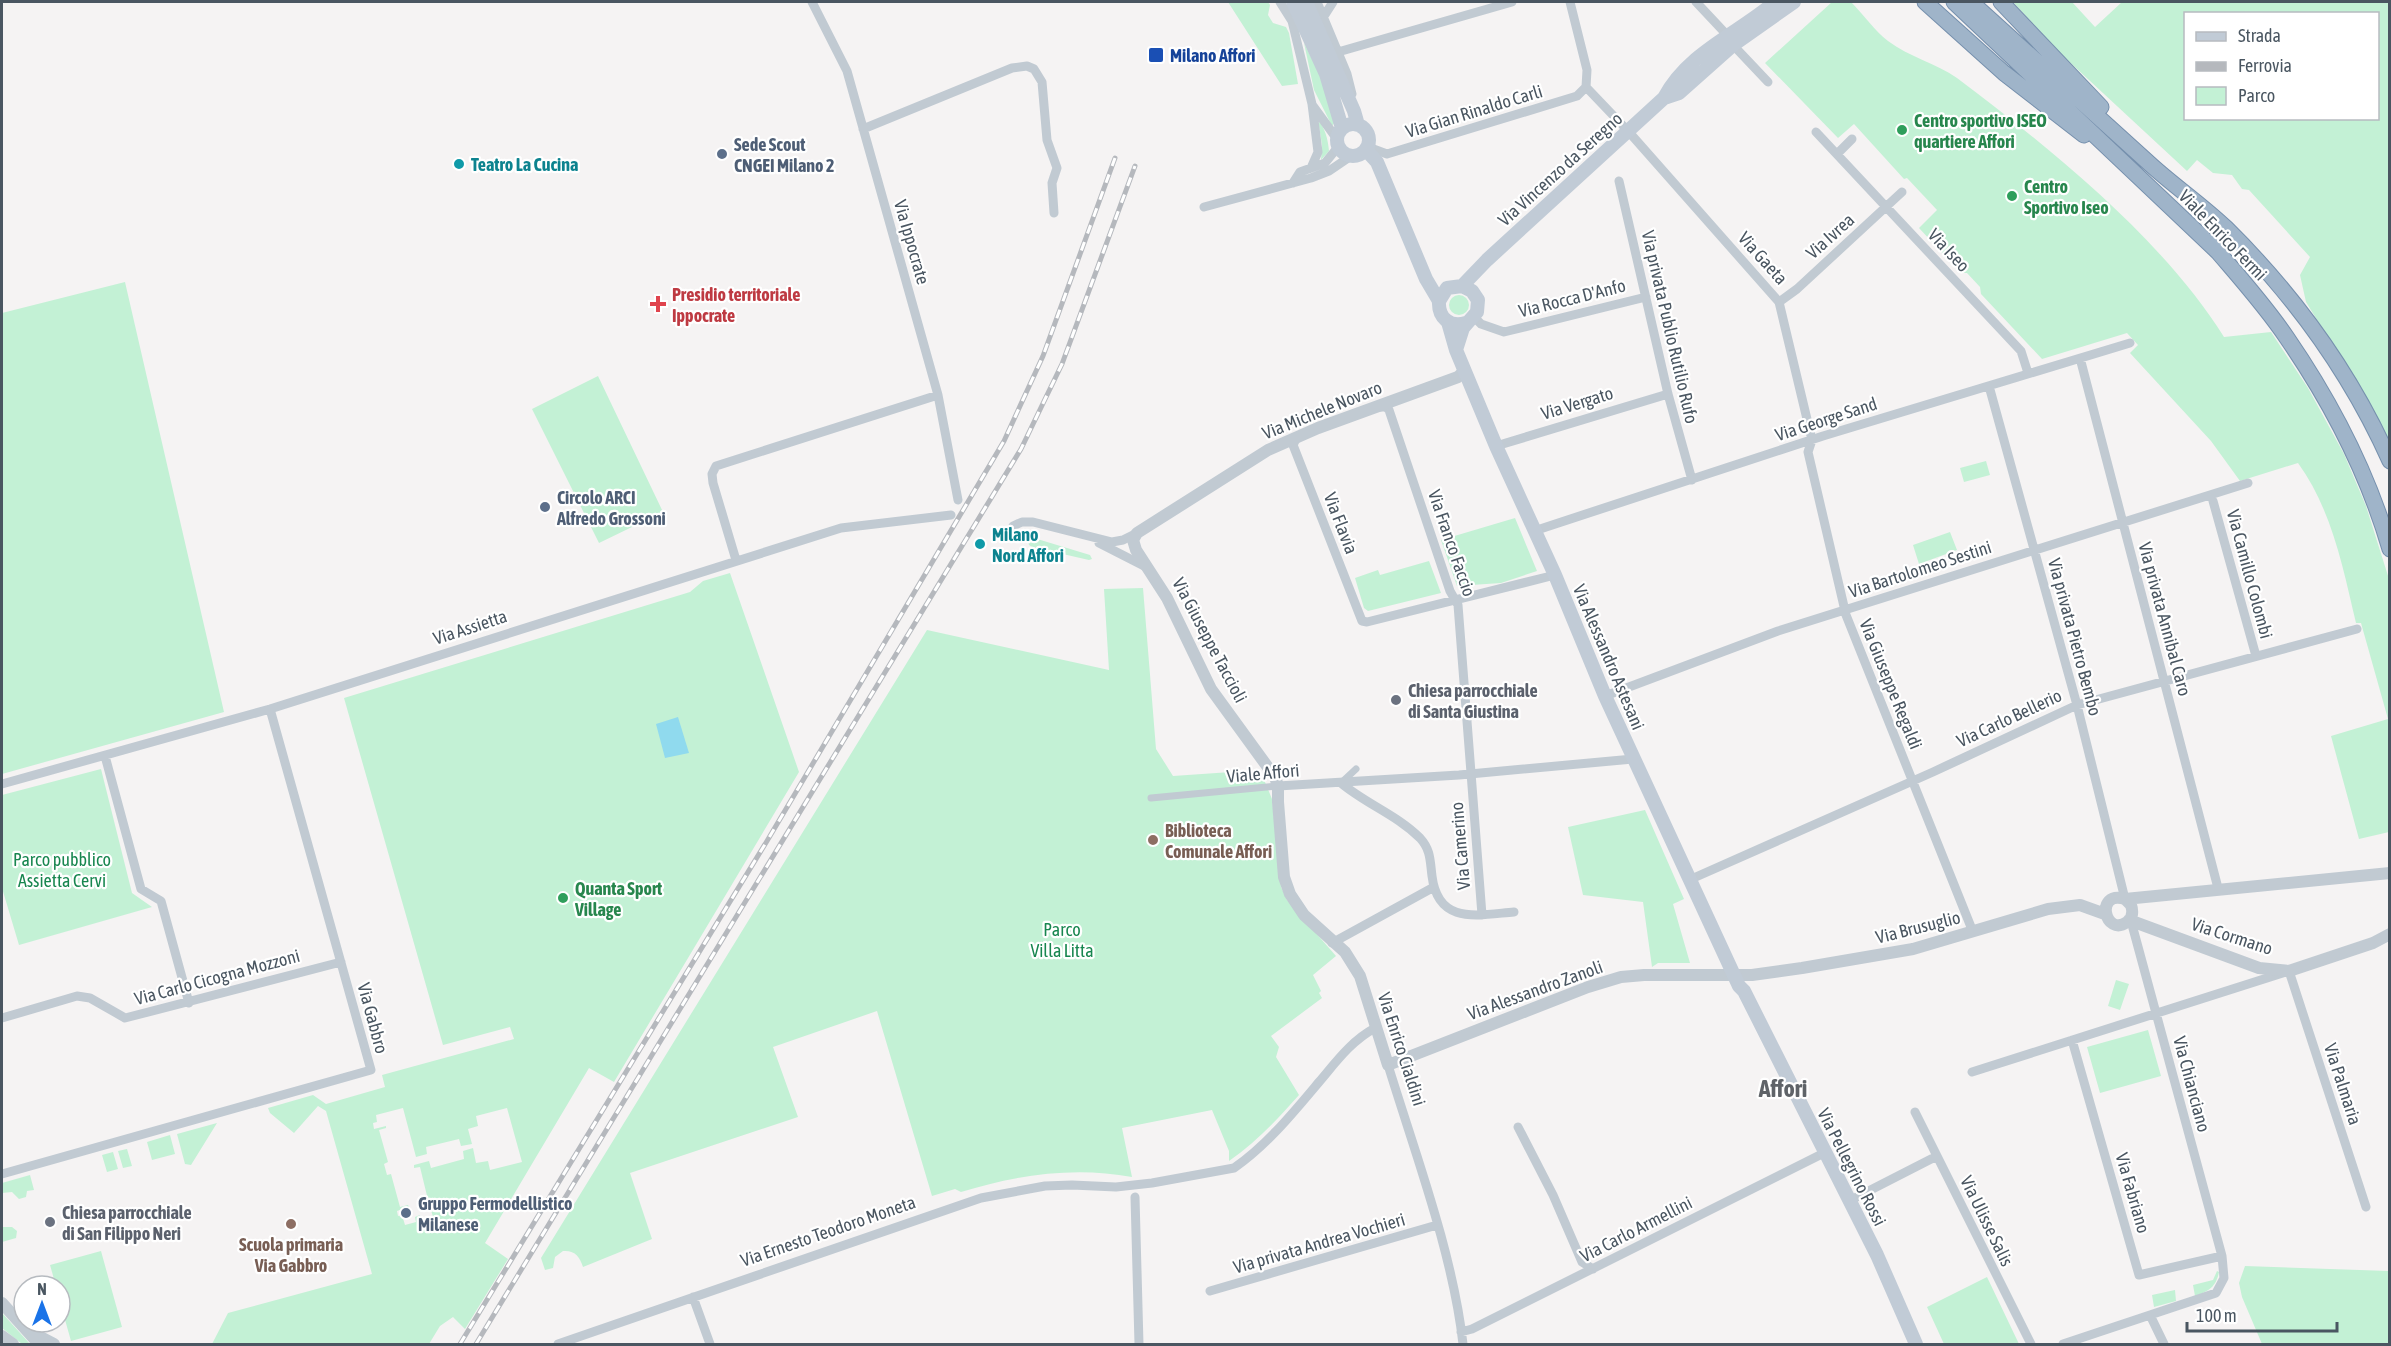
<svg xmlns="http://www.w3.org/2000/svg" width="2391" height="1346" font-family="'Asap Condensed',sans-serif">
  <style>
    .green { fill: #c3f1d5; fill-rule: evenodd }
    .water { fill: #90daee }
    .lines { fill: none; stroke-linecap: round; stroke-linejoin: round }
    .trunk-casing { stroke: #7690ad; stroke-width: 17 }
    .pedestrian { stroke: #c1cad2; stroke-width: 7 }
    .minor { stroke: #c1cad2; stroke-width: 9 }
    .tertiary { stroke: #c1cad2; stroke-width: 12 }
    .secondary { stroke: #c1cbd6; stroke-width: 14 }
    .trunk { stroke: #9fb4c9; stroke-width: 15 }
    .rail-casing { stroke: #b5b8bd; stroke-width: 5 }
    .rail { stroke: #fff; stroke-width: 3; stroke-dasharray: 9; stroke-linecap: butt }
    .transit-dot { fill: #1a4fb4; stroke: #fff; stroke-width: 2 }
    .leisure-dot { fill: #2e9e5b; stroke: #fff; stroke-width: 2 }
    .service-dot { fill: #5c6f8a; stroke: #fff; stroke-width: 2 }
    .culture-dot { fill: #0f9aa8; stroke: #fff; stroke-width: 2 }
    .health-dot { fill: #e0444e; stroke: #fff; stroke-width: 2 }
    .worship-dot { fill: #6b7280; stroke: #fff; stroke-width: 2 }
    .education-dot { fill: #8d6e63; stroke: #fff; stroke-width: 2 }
    .labels { text-anchor: middle; dominant-baseline: central; stroke-width: 4.5; stroke-linejoin: round; paint-order: stroke }
    .transit-label { font-size: 18px; font-weight: bold; fill: #164399; stroke: #fff; text-anchor: start }
    .street-label { font-size: 18px; fill: #4a5661; stroke: #fff }
    .leisure-label { font-size: 18px; font-weight: bold; fill: #27864d; stroke: #fff; text-anchor: start }
    .service-label { font-size: 18px; font-weight: bold; fill: #4e5e75; stroke: #fff; text-anchor: start }
    .culture-label { font-size: 18px; font-weight: bold; fill: #0d838f; stroke: #fff; text-anchor: start }
    .health-label { font-size: 18px; font-weight: bold; fill: #be3a42; stroke: #fff; text-anchor: start }
    .worship-label { font-size: 18px; font-weight: bold; fill: #5b616d; stroke: #fff; text-anchor: start }
    .education-label { font-size: 18px; font-weight: bold; fill: #785e54; stroke: #fff; text-anchor: start }
    .park-label { font-size: 18px; fill: #17864f; stroke: #fff }
    .district-label { font-size: 24px; font-weight: bold; fill: #5f6368; stroke: #fff }
  </style>
  <rect width="100%" height="100%" fill="#f5f3f3"/>
  <path class="green" d="M 1228,2 L 1268,2 L 1270,5 L 1268,15 L 1273,23 L 1286,27 L 1289,33 L 1298,84 L 1282,86 Z
    M 1832,2 L 1851,2 C 1863,14 1875,31 1888,41 C 1909,57 1936,63 1957,78 C 2050,148 2162,238 2224,337 L 2271,332 L 2308,388 L 2344,454 L 2366,506 L 2389,579 L 2389,832 L 2359,839 L 2331,736 L 2388,719 L 2361,623 L 2356,623 C 2343,568 2332,510 2298,463 L 2240,481 L 2211,441 L 2130,353 L 2138,345 L 2127,333 L 2042,359 L 1981,294 L 1980,287 L 1967,273 L 1961,273 L 1919,228 L 1937,210 L 1907,178 L 1904,179 L 1854,124 L 1838,138 L 1765,63 Z
    M 2013,2 L 2072,2 L 2095,27 L 2122,2 L 2389,2 L 2389,445 L 2374,412 L 2306,302 L 2300,275 L 2310,257 L 2249,190 L 2242,189 L 2232,175 L 2213,173 L 2197,160 L 2187,171 L 2062,55 ZM 2186,14 L 2378,14 L 2378,118 L 2186,118 Z
    M 1304,43 L 1329,93 L 1335,122 L 1332,126 L 1314,90 Z
    M 1318,120 C 1325,128 1328,139 1329,151 L 1321,160 L 1322,145 Z
    M 125,282 L 224,712 L 2,774 L 2,313 Z
    M1449 305a10 10 0 1 1 20 0a10 10 0 1 1-20 0Z
    M 598,376 L 663,512 L 599,543 L 532,409 Z
    M 1986,461 L 1990,475 L 1964,482 L 1960,468 Z
    M 1515,518 L 1537,571 L 1501,583 L 1457,586 L 1441,540 Z
    M 1950,532 L 1957,550 L 1919,564 L 1913,545 Z
    M 1034,538 L 1090,555 L 1092,559 L 1089,560 L 1032,547 L 1029,545 L 1028,541 Z
    M 1429,561 L 1441,593 L 1368,611 L 1364,608 L 1355,578 L 1378,570 L 1380,575 Z
    M 730,573 L 799,772 L 614,1082 L 589,1068 L 485,1243 L 508,1259 L 465,1329 L 453,1317 L 440,1326 L 429,1344 L 212,1344 L 228,1313 L 372,1274 L 326,1111 L 318,1106 L 294,1133 L 270,1113 L 268,1108 L 313,1095 L 326,1104 L 385,1087 L 382,1075 L 514,1039 L 510,1027 L 443,1045 L 344,698 L 690,592 L 703,581 ZM 403,1108 L 416,1157 L 427,1154 L 426,1147 L 459,1139 L 461,1146 L 472,1144 L 468,1129 L 478,1126 L 476,1116 L 507,1108 L 522,1162 L 490,1170 L 488,1161 L 476,1163 L 473,1148 L 463,1151 L 464,1159 L 431,1168 L 429,1161 L 414,1165 L 414,1168 L 420,1167 L 429,1204 L 426,1206 L 427,1211 L 431,1210 L 433,1217 L 422,1221 L 420,1215 L 415,1217 L 416,1222 L 405,1225 L 402,1215 L 398,1216 L 397,1211 L 409,1207 L 408,1205 L 400,1207 L 391,1174 L 387,1175 L 384,1164 L 388,1162 L 379,1130 L 386,1128 L 386,1126 L 374,1129 L 373,1123 L 377,1122 L 376,1115 Z
    M 1143,588 L 1156,749 L 1173,776 L 1260,770 L 1272,799 L 1281,887 L 1287,900 L 1336,956 L 1313,975 L 1321,991 L 1319,993 L 1322,998 L 1271,1036 L 1279,1047 L 1276,1057 L 1299,1095 C 1277,1120 1256,1142 1229,1161 L 1229,1151 L 1212,1110 L 1122,1128 L 1132,1177 C 1074,1166 1016,1175 961,1192 L 955,1189 L 932,1196 L 877,1011 L 773,1047 L 798,1117 L 630,1173 L 652,1239 L 583,1267 C 580,1257 575,1250 563,1251 L 555,1257 L 553,1268 L 545,1270 L 541,1258 L 927,630 L 1109,670 L 1104,589 Z
    M 101,769 L 132,893 L 152,907 L 19,945 L 2,888 L 2,795 Z
    M 1645,810 L 1684,899 L 1673,904 L 1690,963 L 1658,963 L 1652,967 L 1643,902 L 1583,895 L 1568,827 Z
    M 2116,980 L 2129,984 L 2120,1010 L 2108,1006 Z
    M 2148,1030 L 2161,1076 L 2100,1093 L 2087,1047 Z
    M 217,1123 L 191,1165 L 185,1164 L 177,1134 Z
    M 170,1135 L 175,1154 L 152,1160 L 147,1142 Z
    M 127,1149 L 132,1166 L 123,1168 L 118,1151 Z
    M 113,1152 L 118,1169 L 107,1172 L 102,1155 Z
    M 30,1175 L 34,1190 L 27,1191 L 26,1197 L 19,1199 L 12,1192 L 2,1193 L 2,1183 Z
    M 2,1227 L 12,1227 L 17,1231 L 16,1238 L 2,1242 Z
    M 101,1251 L 122,1327 L 71,1341 L 60,1302 L 60,1286 L 56,1286 L 50,1265 Z
    M 2245,1266 L 2389,1271 L 2389,1344 L 2262,1344 L 2242,1297 L 2239,1283 Z
    M 2217,1271 L 2219,1272 C 2216,1287 2209,1291 2195,1296 L 2193,1285 L 2213,1280 Z
    M 1987,1277 L 2019,1344 L 1944,1344 L 1927,1307 Z
    M 2175,1290 L 2176,1301 L 2154,1307 L 2152,1295 Z
    M 2,1313 L 30,1344 L 22,1344 L 2,1328 Z"/>
  <path class="water" d="M 678,717 L 689,753 L 665,758 L 656,724 Z"/>
  <g class="lines">
    <defs>
      <path id="trunk" d="M 1925,2 L 2004,73 L 2084,135
        M 1954,2 L 2218,252 C 2242,280 2267,308 2287,338 C 2331,402 2368,474 2390,549
        M 1971,2 C 2030,56 2090,110 2150,164 C 2174,186 2202,205 2226,228 C 2294,295 2351,374 2390,461
        M 2001,2 L 2101,107"/>
    </defs>
    <use href="#trunk" class="trunk-casing"/>
    <path class="pedestrian" d="M 1341,783 L 1356,769
      M 1151,798 L 1278,786"/>
    <path class="minor" d="M 812,2 L 847,71 L 938,395 L 958,500
      M 1280,2 L 1292,21 L 1312,104 L 1318,152 L 1311,168
      M 1317,2 L 1347,74 L 1352,94
      M 1696,2 L 1727,35
      M 1324,16 L 1333,2
      M 1733,45 L 1768,82
      M 1338,52 L 1512,2
      M 1586,87 L 1628,131 L 1779,302 L 1812,440 L 1808,452 L 1846,615 L 1973,932
      M 1313,106 L 1337,139
      M 863,129 L 1012,68 L 1027,66 L 1034,69 L 1042,82 L 1047,140 L 1057,168 L 1052,183 L 1054,213
      M 1816,132 L 2021,351 L 2028,373
      M 1368,147 L 1387,154 L 1577,96 L 1586,87 L 1587,70 L 1570,2
      M 1837,154 L 1852,139
      M 1619,181 L 1668,394 L 1692,480
      M 1293,183 L 1300,172 L 1325,163 L 1338,147
      M 1204,207 L 1311,178 L 1329,171 L 1351,156
      M 1779,302 L 1797,289 L 1902,192
      M 1474,317 L 1481,324 L 1504,332 L 1646,297
      M 2080,358 L 2218,888
      M 1989,386 L 2077,705 L 2125,899
      M 1378,407 L 1386,407 L 1389,410 L 1450,591 L 1458,605 L 1482,915
      M 1297,437 L 1293,445 L 1362,621 L 1367,622 L 1555,575
      M 1496,446 L 1668,394
      M 2213,501 L 2256,656
      M 1013,526 L 1022,522 L 1033,522 L 1112,542 L 1123,540 L 1137,533
      M 1534,531 L 1823,436 L 2130,343
      M 1099,543 L 1148,568
      M 736,560 L 713,483 L 712,474 L 716,466 L 938,395
      M 1605,696 L 1778,631 L 2248,483
      M 105,756 L 141,889 L 161,901 L 189,1003
      M 1341,783 C 1366,804 1397,815 1420,838 C 1431,850 1430,861 1432,876 C 1438,925 1477,915 1514,912
      M 2,784 L 270,709 L 841,528 L 951,515
      M 1278,786 L 1459,775 L 1633,759
      M 1689,880 L 1933,772 L 2077,705 L 2357,629
      M 1332,943 L 1434,887
      M 2,1018 L 77,996 L 90,998 L 125,1018 L 341,962
      M 2072,1040 L 2139,1275 L 2222,1256
      M 1388,1065 C 1415,1153 1453,1254 1463,1344
      M 1972,1072 L 2289,971 L 2366,1207
      M 1915,1112 L 2031,1344
      M 1518,1127 L 1553,1195 L 1582,1262 L 1593,1269
      M 2,1174 L 371,1070 L 270,709
      M 1135,1197 L 1139,1344
      M 1849,1201 L 1937,1156
      M 1210,1291 L 1437,1225
      M 693,1297 L 710,1344
      M 2150,1315 L 2164,1344
      M 1461,1332 L 1472,1329 L 1824,1153
      M 558,1344 L 981,1198 L 1045,1186 L 1072,1185 L 1116,1187 L 1152,1183 L 1234,1168 C 1267,1145 1293,1113 1319,1082 C 1336,1062 1351,1041 1375,1028
      M 2063,1344 L 2216,1293 L 2224,1278 L 2222,1256 L 2131,921"/>
    <path class="tertiary" d="M 1464,371 L 1458,377 L 1318,428 L 1268,450 L 1137,533 L 1133,540 L 1136,550 L 1167,598 L 1211,689 L 1275,777 L 1278,786 L 1278,802 L 1284,877 L 1290,894 L 1304,915 L 1345,952 L 1360,976 L 1388,1065 L 1588,987 L 1621,977 L 1644,975 L 1752,975 L 1802,968 L 1913,949 L 2048,909 L 2080,905 L 2105,914
      M 2125,899 L 2131,905 C 2133,911 2133,918 2127,922 C 2105,938 2094,890 2125,899 L 2390,873
      M 2129,920 L 2259,968 L 2289,971 L 2373,943 L 2390,934
      M 2,1303 L 39,1344
      M 31,1332 L 54,1344
      M 2,1336 L 13,1344"/>
    <path class="secondary" d="M 1293,2 L 1326,74 L 1342,128
      M 1306,2 L 1354,111 L 1358,125
      M 1664,98 L 1679,93 L 1733,45 L 1794,2
      M1337 140a16 16 0 1 1 32 0a16 16 0 1 1-32 0Z
      M 1366,150 L 1377,162 L 1426,279 L 1439,301
      M 1462,286 L 1487,260 L 1664,98 C 1687,53 1739,33 1775,2
      M 1448,322 L 1456,350 L 1496,446 L 1555,575 L 1605,696 L 1739,986 L 1744,991 L 1877,1255 L 1916,1344
      M 1456,350 L 1463,328 L 1477,312 L 1478,300 L 1472,291 L 1462,286 L 1447,288 L 1439,301 C 1438,318 1450,328 1466,323"/>
    <use href="#trunk" class="trunk"/>
    <defs>
      <path id="rail" d="M 460,1344 L 767,841 L 1004,441 L 1043,356 L 1115,158
        M 476,1344 L 1021,449 L 1062,364 L 1135,166"/>
    </defs>
    <use href="#rail" class="rail-casing"/>
    <use href="#rail" class="rail"/>
  </g>
  <rect class="transit-dot" x="1148" y="47" width="16" height="16" rx="3"/>
  <g class="leisure-dot">
    <circle cx="1902" cy="130" r="6"/>
    <circle cx="2012" cy="196" r="6"/>
    <circle cx="563" cy="898" r="6"/>
  </g>
  <g class="service-dot">
    <circle cx="722" cy="154" r="6"/>
    <circle cx="545" cy="507" r="6"/>
    <circle cx="406" cy="1213" r="6"/>
  </g>
  <g class="culture-dot">
    <circle cx="459" cy="164" r="6"/>
    <circle cx="980" cy="544" r="6"/>
  </g>
  <path class="health-dot" d="M655 295h6v6h6v6h-6v6h-6v-6h-6v-6h6z"/>
  <g class="worship-dot">
    <circle cx="1396" cy="700" r="6"/>
    <circle cx="50" cy="1222" r="6"/>
  </g>
  <g class="education-dot">
    <circle cx="1153" cy="840" r="6"/>
    <circle cx="291" cy="1224" r="6"/>
  </g>
  <g class="labels">
    <g class="transit-label">
      <text x="1170" y="55">Milano Affori</text>
    </g>
    <g class="street-label">
      <text transform="translate(1474 111) rotate(-17)">Via Gian Rinaldo Carli</text>
      <text transform="translate(1560 169) rotate(-42)">Via Vincenzo da Seregno</text>
      <text transform="translate(2223 235) rotate(46)">Viale Enrico Fermi</text>
      <text transform="translate(1830 236) rotate(-42)">Via Ivrea</text>
      <text transform="translate(912 242) rotate(74)">Via Ippocrate</text>
      <text transform="translate(1949 250) rotate(47)">Via Iseo</text>
      <text transform="translate(1763 258) rotate(48)">Via Gaeta</text>
      <text transform="translate(1572 298) rotate(-14)">Via Rocca D'Anfo</text>
      <text transform="translate(1670 327) rotate(77)">Via privata Publio Rutilio Rufo</text>
      <text transform="translate(1577 403) rotate(-17)">Via Vergato</text>
      <text transform="translate(1322 410) rotate(-22)">Via Michele Novaro</text>
      <text transform="translate(1826 419) rotate(-18)">Via George Sand</text>
      <text transform="translate(1341 523) rotate(69)">Via Flavia</text>
      <text transform="translate(1452 543) rotate(71)">Via Franco Faccio</text>
      <text transform="translate(1920 569) rotate(-18)">Via Bartolomeo Sestini</text>
      <text transform="translate(2250 574) rotate(75)">Via Camillo Colombi</text>
      <text transform="translate(2165 619) rotate(75)">Via privata Annibal Caro</text>
      <text transform="translate(470 627) rotate(-18)">Via Assietta</text>
      <text transform="translate(2075 637) rotate(75)">Via privata Pietro Bembo</text>
      <text transform="translate(1210 640) rotate(62)">Via Giuseppe Taccioli</text>
      <text transform="translate(1609 657) rotate(67)">Via Alessandro Astesani</text>
      <text transform="translate(1891 684) rotate(68)">Via Giuseppe Regaldi</text>
      <text transform="translate(2009 718) rotate(-25)">Via Carlo Bellerio</text>
      <text transform="translate(1263 773) rotate(-5)">Viale Affori</text>
      <text transform="translate(1460 846) rotate(-95)">Via Camerino</text>
      <text transform="translate(1918 927) rotate(-14)">Via Brusuglio</text>
      <text transform="translate(2232 936) rotate(18)">Via Cormano</text>
      <text transform="translate(217 977) rotate(-15)">Via Carlo Cicogna Mozzoni</text>
      <text transform="translate(1535 990) rotate(-20)">Via Alessandro Zanoli</text>
      <text transform="translate(373 1018) rotate(75)">Via Gabbro</text>
      <text transform="translate(1402 1049) rotate(72)">Via Enrico Cialdini</text>
      <text transform="translate(2192 1084) rotate(75)">Via Chianciano</text>
      <text transform="translate(2343 1084) rotate(72)">Via Palmaria</text>
      <text transform="translate(1852 1167) rotate(63)">Via Pellegrino Rossi</text>
      <text transform="translate(2133 1193) rotate(74)">Via Fabriano</text>
      <text transform="translate(1987 1221) rotate(64)">Via Ulisse Salis</text>
      <text transform="translate(1636 1229) rotate(-27)">Via Carlo Armellini</text>
      <text transform="translate(828 1231) rotate(-19)">Via Ernesto Teodoro Moneta</text>
      <text transform="translate(1319 1243) rotate(-16)">Via privata Andrea Vochieri</text>
    </g>
    <g class="leisure-label">
      <text x="1914" y="120">Centro sportivo ISEO<tspan x="1914" dy="21">quartiere Affori</tspan></text>
      <text x="2024" y="186">Centro<tspan x="2024" dy="21">Sportivo Iseo</tspan></text>
      <text x="575" y="888">Quanta Sport<tspan x="575" dy="21">Village</tspan></text>
    </g>
    <g class="service-label">
      <text x="734" y="144">Sede Scout<tspan x="734" dy="21">CNGEI Milano 2</tspan></text>
      <text x="557" y="497">Circolo ARCI<tspan x="557" dy="21">Alfredo Grossoni</tspan></text>
      <text x="418" y="1203">Gruppo Fermodellistico<tspan x="418" dy="21">Milanese</tspan></text>
    </g>
    <g class="culture-label">
      <text x="471" y="164">Teatro La Cucina</text>
      <text x="992" y="534">Milano<tspan x="992" dy="21">Nord Affori</tspan></text>
    </g>
    <g class="health-label">
      <text x="672" y="294">Presidio territoriale<tspan x="672" dy="21">Ippocrate</tspan></text>
    </g>
    <g class="worship-label">
      <text x="1408" y="690">Chiesa parrocchiale<tspan x="1408" dy="21">di Santa Giustina</tspan></text>
      <text x="62" y="1212">Chiesa parrocchiale<tspan x="62" dy="21">di San Filippo Neri</tspan></text>
    </g>
    <g class="education-label">
      <text x="1165" y="830">Biblioteca<tspan x="1165" dy="21">Comunale Affori</tspan></text>
      <text x="291" y="1244" text-anchor="middle">Scuola primaria<tspan x="291" dy="21">Via Gabbro</tspan></text>
    </g>
    <g class="park-label">
      <text x="62" y="859">Parco pubblico<tspan x="62" dy="21">Assietta Cervi</tspan></text>
      <text x="1062" y="929">Parco<tspan x="1062" dy="21">Villa Litta</tspan></text>
    </g>
    <g class="district-label">
      <text x="1783" y="1088">Affori</text>
    </g>
  </g>
  <rect width="2391" height="1346" fill="none" stroke="#4a5661" stroke-width="6"/>
  <rect x="2184" y="12" width="195" height="108" fill="#ffffff" stroke="#b7bbc0" stroke-width="1.5"/>
  <rect x="2196" y="32" width="30" height="9" fill="#c1cbd6" stroke="#b7bbc0" stroke-width="1.5"/>
  <text x="2238" y="42" font-size="18" fill="#4a5661">Strada</text>
  <rect x="2196" y="62" width="30" height="9" fill="#b5b8bd" stroke="#b7bbc0" stroke-width="1.5"/>
  <text x="2238" y="72" font-size="18" fill="#4a5661">Ferrovia</text>
  <rect x="2196" y="87" width="30" height="18" fill="#c3f1d5" stroke="#b7bbc0" stroke-width="1.5"/>
  <text x="2238" y="102" font-size="18" fill="#4a5661">Parco</text>
  <g transform="translate(42 1304)"><circle r="28" fill="#ffffff" stroke="#b7bbc0" stroke-width="1.5"/>
  <path d="M0-4.5L10 22L0 15L-10 22Z" fill="#1a73e8"/>
  <text y="-9" font-size="16" font-weight="bold" text-anchor="middle" fill="#4a5661">N</text>
  </g>
  <path d="M2187 1322v9h150v-9" fill="none" stroke="#4a5661" stroke-width="3"/>
  <text x="2196" y="1322" font-size="18" fill="#4a5661" stroke="#ffffff" stroke-width="4.5" paint-order="stroke">100 m</text>
</svg>
